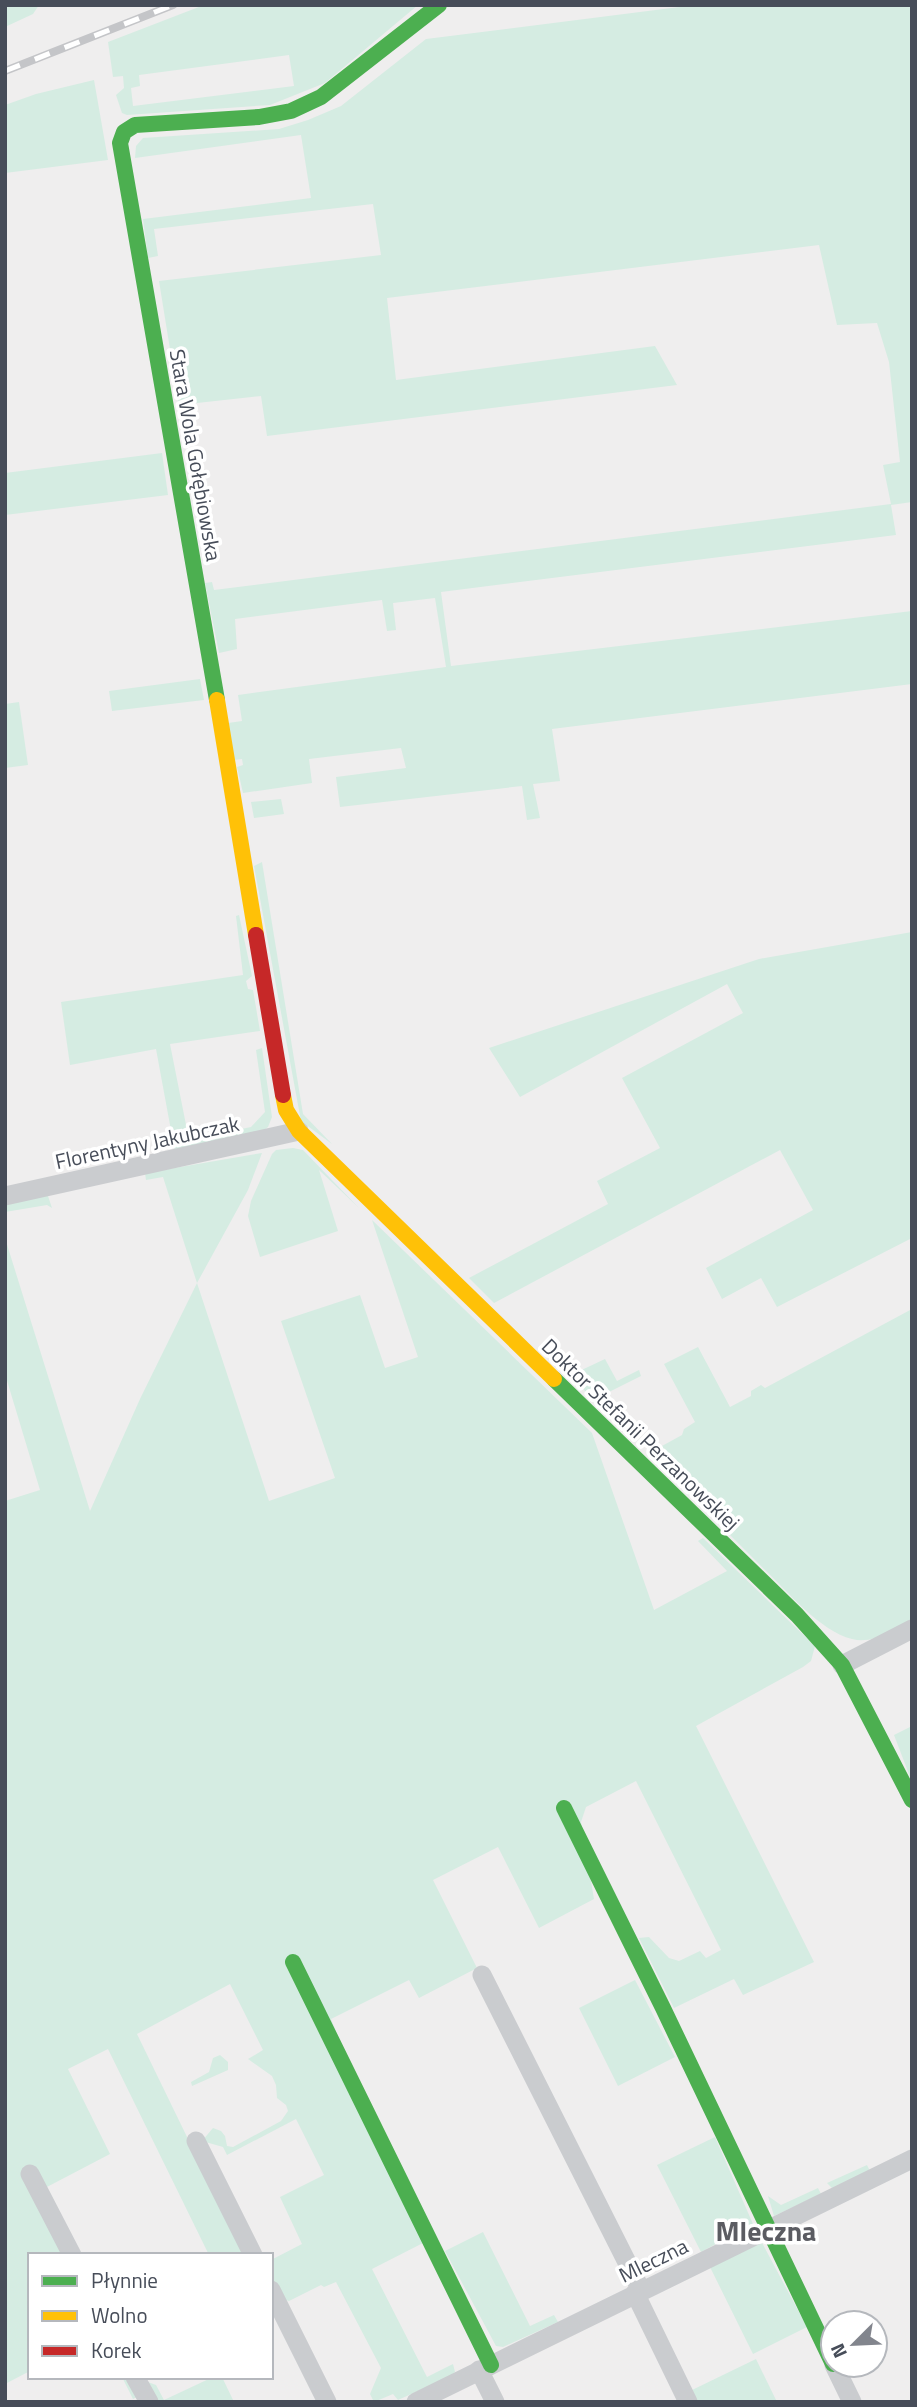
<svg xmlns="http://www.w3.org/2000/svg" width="917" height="2407" font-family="'Titillium Web',sans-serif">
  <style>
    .green { fill: #d5ece2; fill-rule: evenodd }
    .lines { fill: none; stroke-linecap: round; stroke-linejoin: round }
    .street { stroke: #cacccf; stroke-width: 19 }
    .fast { stroke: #4caf50; stroke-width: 16 }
    .slow { stroke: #ffc107; stroke-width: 16 }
    .jam { stroke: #c62828; stroke-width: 16 }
    .rail-casing { stroke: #c4c5c8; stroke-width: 8 }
    .rail { stroke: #fff; stroke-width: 5; stroke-dasharray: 16; stroke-linecap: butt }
    .labels { text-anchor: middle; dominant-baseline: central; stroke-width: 7; stroke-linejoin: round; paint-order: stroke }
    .street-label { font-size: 21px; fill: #474d59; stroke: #fff }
    .district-label { font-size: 28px; font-weight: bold; fill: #5b5c62; stroke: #fff }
  </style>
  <rect width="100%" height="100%" fill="#efeeee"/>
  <path class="green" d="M 5,5 L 39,5 L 33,14 L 5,27 Z
    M 204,5 L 418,5 L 325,83 L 270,105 L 127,115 L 122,113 L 116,95 L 124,88 L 123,76 L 113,77 L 108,42 ZM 289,55 L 294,86 L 133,106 L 131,88 L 140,86 L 139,75 Z
    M 695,5 L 912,5 L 912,502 L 891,505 L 896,535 L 441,592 L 451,666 L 912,611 L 912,684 L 552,729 L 560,781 L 533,784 L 540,818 L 527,820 L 522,786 L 340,807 L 336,777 L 406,768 L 401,748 L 309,759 L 312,783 L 243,793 L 237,767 L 243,765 L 242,759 L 234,760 L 228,723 L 242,721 L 238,695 L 446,667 L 435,598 L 393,603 L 396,630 L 387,631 L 382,600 L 235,619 L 237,649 L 219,653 L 205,583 L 212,582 L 214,590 L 891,504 L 883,465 L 900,462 L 889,362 L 877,323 L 837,325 L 819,245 L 387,298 L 396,380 L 655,346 L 677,385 L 267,436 L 261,396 L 179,405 L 159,281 L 381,255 L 373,204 L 154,229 L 158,256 L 148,258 L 143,219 L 311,198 L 301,135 L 135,158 L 136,146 L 143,138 L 279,129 L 308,120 L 341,106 L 426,39 Z
    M 94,80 L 108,160 L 5,173 L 5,105 L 36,94 Z
    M 162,453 L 168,495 L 5,515 L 5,473 Z
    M 200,679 L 204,700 L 112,711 L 109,691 Z
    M 19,702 L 28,765 L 5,768 L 5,704 Z
    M 281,799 L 284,814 L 254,818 L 251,802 Z
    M 262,862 L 303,1114 L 332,1144 L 301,1121 L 254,866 Z
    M 239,915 L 252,976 L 246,981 L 248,989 L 253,990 L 260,1031 L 170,1044 L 189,1140 L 251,1127 L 265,1112 L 256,1050 L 262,1048 L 272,1117 L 268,1127 L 260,1133 L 175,1152 L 156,1049 L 70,1065 L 61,1002 L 243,975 L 236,916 Z
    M 912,932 L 912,1238 L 777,1307 L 761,1278 L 722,1299 L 706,1268 L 813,1210 L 780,1150 L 494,1303 L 469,1278 L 608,1204 L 597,1181 L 660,1148 L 622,1078 L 743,1013 L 727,984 L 520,1097 L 489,1048 L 759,959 Z
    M 293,1148 L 303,1150 L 359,1208 L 319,1170 L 338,1231 L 260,1257 L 248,1216 L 251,1201 L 272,1154 L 276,1150 Z
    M 262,1153 L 248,1190 L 197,1283 L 269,1501 L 335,1478 L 281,1321 L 360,1295 L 385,1368 L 418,1357 L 372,1220 L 592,1433 L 654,1610 L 727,1571 L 698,1541 L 703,1538 L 815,1646 L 811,1661 L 803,1667 L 696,1726 L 814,1962 L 743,1995 L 734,1979 L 674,2008 L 639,1938 L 649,1937 L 669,1958 L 679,1961 L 700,1951 L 706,1958 L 721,1950 L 636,1781 L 586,1807 L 581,1822 L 594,1899 L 539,1928 L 498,1847 L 433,1880 L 477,1968 L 419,1998 L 409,1980 L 331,2019 L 423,2243 L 372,2269 L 427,2377 L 453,2364 L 455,2372 L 451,2376 L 398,2400 L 393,2394 L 374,2402 L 370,2394 L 381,2368 L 336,2282 L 324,2287 L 321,2285 L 289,2301 L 282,2299 L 271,2276 L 271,2260 L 302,2244 L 280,2197 L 324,2175 L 296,2119 L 227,2155 L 223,2147 L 202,2141 L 213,2128 L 221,2131 L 225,2136 L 227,2146 L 233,2147 L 281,2121 L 288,2111 L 286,2105 L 277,2098 L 276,2085 L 272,2076 L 248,2059 L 263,2050 L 230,1984 L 137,2034 L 188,2139 L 249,2255 L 209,2255 L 108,2049 L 68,2069 L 110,2154 L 45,2188 L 80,2255 L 30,2255 L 30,2371 L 5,2384 L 5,1501 L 40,1490 L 5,1374 L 5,1238 L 90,1511 L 140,1399 L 197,1283 L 163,1177 L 146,1180 L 145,1173 Z
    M 47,1193 L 52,1208 L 47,1205 L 5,1212 L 5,1202 Z
    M 912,1309 L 912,1620 C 894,1629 873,1645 852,1639 C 820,1631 788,1592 764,1569 C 726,1531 687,1493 651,1452 L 682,1435 L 684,1429 L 695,1422 L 664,1364 L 698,1347 L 730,1407 L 751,1396 L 751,1391 L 761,1385 L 765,1388 Z
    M 605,1359 L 617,1381 L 639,1370 L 641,1376 L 593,1400 L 571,1375 Z
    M 912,1726 L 912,1782 L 894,1735 Z
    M 635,1980 L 675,2057 L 618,2086 L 579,2008 Z
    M 220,2055 L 228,2062 L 228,2070 L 192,2086 L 191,2082 L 209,2072 L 213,2058 Z
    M 715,2137 L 753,2224 L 701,2252 L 657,2165 Z
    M 867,2165 L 870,2171 L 832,2188 L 827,2183 Z
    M 818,2188 L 821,2194 L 774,2216 L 768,2196 L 781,2205 Z
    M 483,2232 L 530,2326 L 554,2315 L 558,2322 L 503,2347 L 496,2346 L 445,2251 Z
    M 761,2241 L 807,2327 L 753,2354 L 710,2267 Z
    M 756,2359 L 777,2402 L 694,2402 L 690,2391 Z
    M 122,2377 L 143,2377 L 145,2381 L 156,2385 L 164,2400 L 213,2377 L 222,2377 L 234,2402 L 142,2402 L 139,2396 L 133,2399 Z"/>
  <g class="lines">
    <path class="street" d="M 5,1196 L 299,1131
      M 842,1665 L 912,1629
      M 482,1975 L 641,2290
      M 196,2141 L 253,2255
      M 30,2174 L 72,2255
      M 271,2290 L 327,2402
      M 635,2293 L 688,2402
      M 834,2365 L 852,2402
      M 479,2370 L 495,2402
      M 135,2377 L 149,2402
      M 416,2402 L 912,2159"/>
    <path class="fast" d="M 217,700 L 120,143 L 124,132 L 135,125 L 259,117 L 291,111 L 321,97 L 439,5
      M 554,1379 L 797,1615 L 842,1665 L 912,1800
      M 564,1808 L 663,2008 L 833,2364
      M 293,1962 L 491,2365"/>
    <path class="slow" d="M 217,700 L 256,935
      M 283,1095 L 286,1110 L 299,1131 L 554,1379"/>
    <path class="jam" d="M 256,935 L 283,1095"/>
    <defs>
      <path id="rail" d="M 5,71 L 173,5"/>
    </defs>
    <use href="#rail" class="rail-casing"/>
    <use href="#rail" class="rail"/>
  </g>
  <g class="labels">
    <g class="street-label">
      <text transform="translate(196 455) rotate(80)">Stara Wola Gołębiowska</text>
      <text transform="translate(147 1142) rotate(-12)">Florentyny Jakubczak</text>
      <text transform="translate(641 1434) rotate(44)">Doktor Stefanii Perzanowskiej</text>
      <text transform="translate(653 2260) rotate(-26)">Mleczna</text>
    </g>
    <g class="district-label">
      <text x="766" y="2230">Mleczna</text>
    </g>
  </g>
  <rect width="917" height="2407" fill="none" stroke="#474d59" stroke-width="14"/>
  <rect x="28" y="2253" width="245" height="126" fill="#ffffff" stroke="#b5b8bd" stroke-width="2"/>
  <rect x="42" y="2276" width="35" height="10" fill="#4caf50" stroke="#b5b8bd" stroke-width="2"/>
  <text x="91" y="2288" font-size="21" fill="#474d59">Płynnie</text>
  <rect x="42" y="2311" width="35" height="10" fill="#ffc107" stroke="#b5b8bd" stroke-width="2"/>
  <text x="91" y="2323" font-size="21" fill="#474d59">Wolno</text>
  <rect x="42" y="2346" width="35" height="10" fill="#c62828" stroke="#b5b8bd" stroke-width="2"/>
  <text x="91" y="2358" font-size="21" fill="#474d59">Korek</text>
  <g transform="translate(854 2344) rotate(246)"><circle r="33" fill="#ffffff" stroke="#b5b8bd" stroke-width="2"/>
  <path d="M0-5L12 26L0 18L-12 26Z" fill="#82858d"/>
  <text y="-10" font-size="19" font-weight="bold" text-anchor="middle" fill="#474d59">N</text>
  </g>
</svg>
